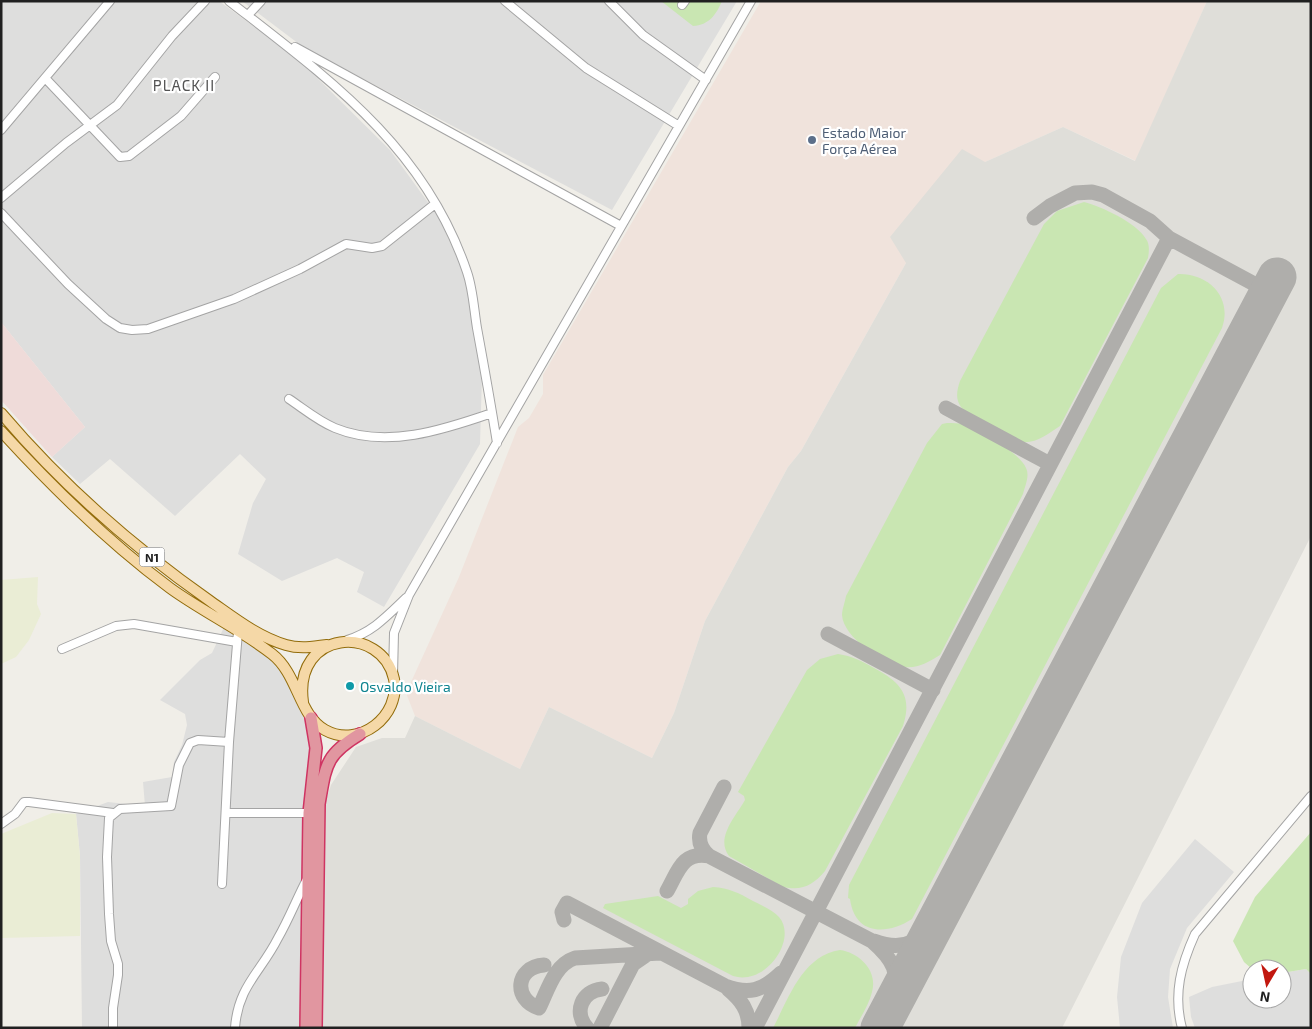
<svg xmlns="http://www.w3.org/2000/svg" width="1312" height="1029" font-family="'Exo 2',sans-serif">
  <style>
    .residential { fill: #dededd }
    .commercial { fill: #efdbd9 }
    .military { fill: #f0e3dc }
    .airport { fill: #dfded9 }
    .farmland { fill: #eaedd5 }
    .grass { fill: #c9e6b2 }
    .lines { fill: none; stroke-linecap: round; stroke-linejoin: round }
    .taxiway { stroke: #afaeab; stroke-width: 15 }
    .runway { stroke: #afaeab; stroke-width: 39 }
    .minor-casing { stroke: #a4a4a4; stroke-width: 10 }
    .major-casing { stroke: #926c0b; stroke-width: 12 }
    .highway-casing { stroke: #cf3462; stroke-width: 14 }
    .minor { stroke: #fff; stroke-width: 8 }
    .major { stroke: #f5d8a7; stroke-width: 10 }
    .highway { stroke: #e196a0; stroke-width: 11 }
    .service-dot { fill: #5c6f8a; stroke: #fff; stroke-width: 2 }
    .culture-dot { fill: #0f9aa8; stroke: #fff; stroke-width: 2 }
    .labels { text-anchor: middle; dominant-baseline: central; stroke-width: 4.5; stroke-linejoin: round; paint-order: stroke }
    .shield { fill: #fff; stroke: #636363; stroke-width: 1 }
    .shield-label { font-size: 12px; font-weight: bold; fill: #202020 }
    .service-label { font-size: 14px; fill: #4e5e75; stroke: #fff; text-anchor: start }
    .culture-label { font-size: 14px; fill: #0d838f; stroke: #fff; text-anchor: start }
    .neighbourhood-label { font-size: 15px; letter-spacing: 1px; fill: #535353; stroke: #fff }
  </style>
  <rect width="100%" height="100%" fill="#f0eee8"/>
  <path class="residential" d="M 1,1 L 219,1 L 297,58 L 390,150 L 438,216 L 465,275 L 482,376 L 480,444 L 384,607 L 357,592 L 364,572 L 337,558 L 282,581 L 238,554 L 253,503 L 266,479 L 240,454 L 175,516 L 110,459 L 80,484 L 52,457 L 85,427 L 1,322 Z
    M 242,1 L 737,1 L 612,210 L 303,47 Z
    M 225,625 L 273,655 L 311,718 L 310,1028 L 82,1028 L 80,856 L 76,814 L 108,802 L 145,806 L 143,782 L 172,777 L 174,762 L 182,745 L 187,725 L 185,714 L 160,700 L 200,660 L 212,653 Z
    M 1195,839 L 1234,872 L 1187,928 L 1170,969 L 1168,997 L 1173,1028 L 1120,1028 L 1117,997 L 1121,957 L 1142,903 Z
    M 1306,969 L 1311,974 L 1311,1028 L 1195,1028 L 1191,1017 L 1189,997 L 1212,987 L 1252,979 L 1252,999 L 1282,999 L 1282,973 Z"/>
  <path class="commercial" d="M 1,322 L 85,427 L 52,457 L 1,400 Z"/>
  <path class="military" d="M 761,1 L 1207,1 L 1136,161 L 1063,127 L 985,162 L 906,263 L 801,451 L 788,467 L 705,621 L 674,713 L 652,758 L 549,707 L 520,769 L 415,716 L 406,693 L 459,577 L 518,427 L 529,418 L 543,394 L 543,375 Z"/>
  <path class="airport" d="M 1207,1 L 1311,1 L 1311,536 L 1062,1028 L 321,1028 L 322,853 L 326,800 L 331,785 L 356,747 L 382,738 L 405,738 L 415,716 L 520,769 L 549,707 L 652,758 L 674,713 L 705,621 L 788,467 L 801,451 L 906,263 L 890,237 L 962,149 L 985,162 L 1063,127 L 1135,161 Z"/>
  <path class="farmland" d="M 38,577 L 37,604 L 41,614 L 29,640 L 16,657 L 1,664 L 1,580 Z
    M 52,813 L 76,814 L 80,856 L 80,936 L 1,938 L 1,834 Z"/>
  <path class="grass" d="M 661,1 L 722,1 C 716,15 709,25 693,26 Z
    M 1084,202 C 1102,207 1136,222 1146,239 C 1150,244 1149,252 1148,258 L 1060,426 C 1048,434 1036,444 1021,442 C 1012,441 966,415 961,407 C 955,399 957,390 960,381 L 1044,224 L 1057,211 Z
    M 1178,274 C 1208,273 1233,297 1222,328 L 912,919 C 887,935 855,936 850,899 L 848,898 L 849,885 L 1161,288 Z
    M 947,423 C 952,423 958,423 963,424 C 977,427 1021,454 1026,468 C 1030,476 1025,486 1023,494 L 940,655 C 929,662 917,669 904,667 C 884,665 843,637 842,615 C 842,610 845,602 846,596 L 927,443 L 942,424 Z
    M 838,654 C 852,656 862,661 874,668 C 900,682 913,695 903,726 L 825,871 C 813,885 803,891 783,887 L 729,856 C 715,838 736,816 745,800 L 744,796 L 738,792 L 807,670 L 820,659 Z
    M 1311,832 L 1311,974 L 1306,969 L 1282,973 L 1282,969 L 1252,969 L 1244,962 L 1233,941 L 1255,897 Z
    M 713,887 C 729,888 739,893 753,901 C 761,905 773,910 779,917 C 798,939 766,986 733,976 L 603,908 L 605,904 L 658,896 L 681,908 L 688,904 L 688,899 L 698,891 Z
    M 840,950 C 860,953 878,971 872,992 C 869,1005 861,1016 855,1028 L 773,1028 C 789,998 802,956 840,950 Z"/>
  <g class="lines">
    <path class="taxiway" d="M 1034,218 L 1050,206 L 1075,193 L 1092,192 L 1103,195 L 1150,221 L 1169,238 L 1269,292
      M 946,408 L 1050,464
      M 828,634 L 933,690
      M 724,787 L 700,833 C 698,843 702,850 709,856 L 872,941 C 895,961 899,972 894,1002
      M 667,891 C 678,872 682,851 709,856
      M 564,920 L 562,912 L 567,903 L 725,986 C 749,995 762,991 781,973
      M 874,941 C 907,953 920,940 939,915
      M 544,965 C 515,967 513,1000 539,1008 C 548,990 554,965 575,958 L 660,953
      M 728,989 C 741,1000 749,1010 749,1028
      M 587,1028 C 573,1012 582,991 602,989
      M 600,1028 L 633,964 L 649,953
      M 755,1028 L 1169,238"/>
    <path class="runway" d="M 880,1028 L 1277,277"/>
    <defs>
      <path id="minor" d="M 229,1 C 329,79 425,147 467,272 C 473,289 474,310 477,328 C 484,366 491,405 497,443
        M 505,1 L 586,68 L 679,126
        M 609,1 L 643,35 L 706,80
        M 682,5 L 685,1
        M 248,15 L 261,1
        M 295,47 L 621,226
        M 46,79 L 120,157 L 129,156 L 181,116 L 215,77
        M 1,130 L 110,1
        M 1,198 L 66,143 L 117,105 L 172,36 L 205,1
        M 1,213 L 68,284 L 106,319 L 120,328 L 132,330 L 148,329 L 234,299 L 300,269 L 346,244 L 372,248 L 382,246 L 435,204
        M 289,399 C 304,409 318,421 335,428 C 386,449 443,430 492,413
        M 347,640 C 373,632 387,616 406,598
        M 62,649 L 116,626 L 134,624 L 237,642
        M 393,675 L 394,633 L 409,595 L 751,1
        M 226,813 L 309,813
        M 1,824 L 15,814 L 24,802 L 29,802 L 113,813
        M 222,884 L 229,742 L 238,632
        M 113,1028 L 113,1008 L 118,975 L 118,964 L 111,941 L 109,914 L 107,857 L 109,818 L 120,809 L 171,806 L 179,765 L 190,743 L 198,740 L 229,742
        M 235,1028 C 238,986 261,972 278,938 C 289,919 297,898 307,879
        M 1182,1028 C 1173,994 1181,965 1195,934 L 1311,796"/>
      <path id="major" d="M 1,413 C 62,485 133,547 210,601 C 233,617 258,637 286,645 C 299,649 313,647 327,645
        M 1,431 C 53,488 108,542 170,588 C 203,612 240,629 272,654 C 298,674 299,716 325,730 C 359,749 401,716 394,679 C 382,624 293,629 303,702"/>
      <path id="highway" d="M 306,1028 L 309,813 L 316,748 L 311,718
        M 316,1028 L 319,804 C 326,765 325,755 360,734"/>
    </defs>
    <use href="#minor" class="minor-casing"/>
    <use href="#major" class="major-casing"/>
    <use href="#highway" class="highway-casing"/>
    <use href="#minor" class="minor"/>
    <use href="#major" class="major"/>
    <use href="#highway" class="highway"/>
  </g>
  <circle class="service-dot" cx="812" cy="140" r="5"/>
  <circle class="culture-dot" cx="350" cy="686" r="5"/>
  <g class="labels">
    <rect class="shield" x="139.5" y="547.5" width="25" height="19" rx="4"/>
    <g class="shield-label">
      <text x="152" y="557">N1</text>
    </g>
    <g class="service-label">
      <text x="822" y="132">Estado Maior<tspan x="822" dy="16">Força Aérea</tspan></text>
    </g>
    <g class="culture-label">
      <text x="360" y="686">Osvaldo Vieira</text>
    </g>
    <g class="neighbourhood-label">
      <text x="184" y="85">PLACK II</text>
    </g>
  </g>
  <rect width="1312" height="1029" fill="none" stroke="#202020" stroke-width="5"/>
  <g transform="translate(1267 984) rotate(189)"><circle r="24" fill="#ffffff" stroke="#a6a6a6"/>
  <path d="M0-4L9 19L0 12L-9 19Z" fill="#c2180f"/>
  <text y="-8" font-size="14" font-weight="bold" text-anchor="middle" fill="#202020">N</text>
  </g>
</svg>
